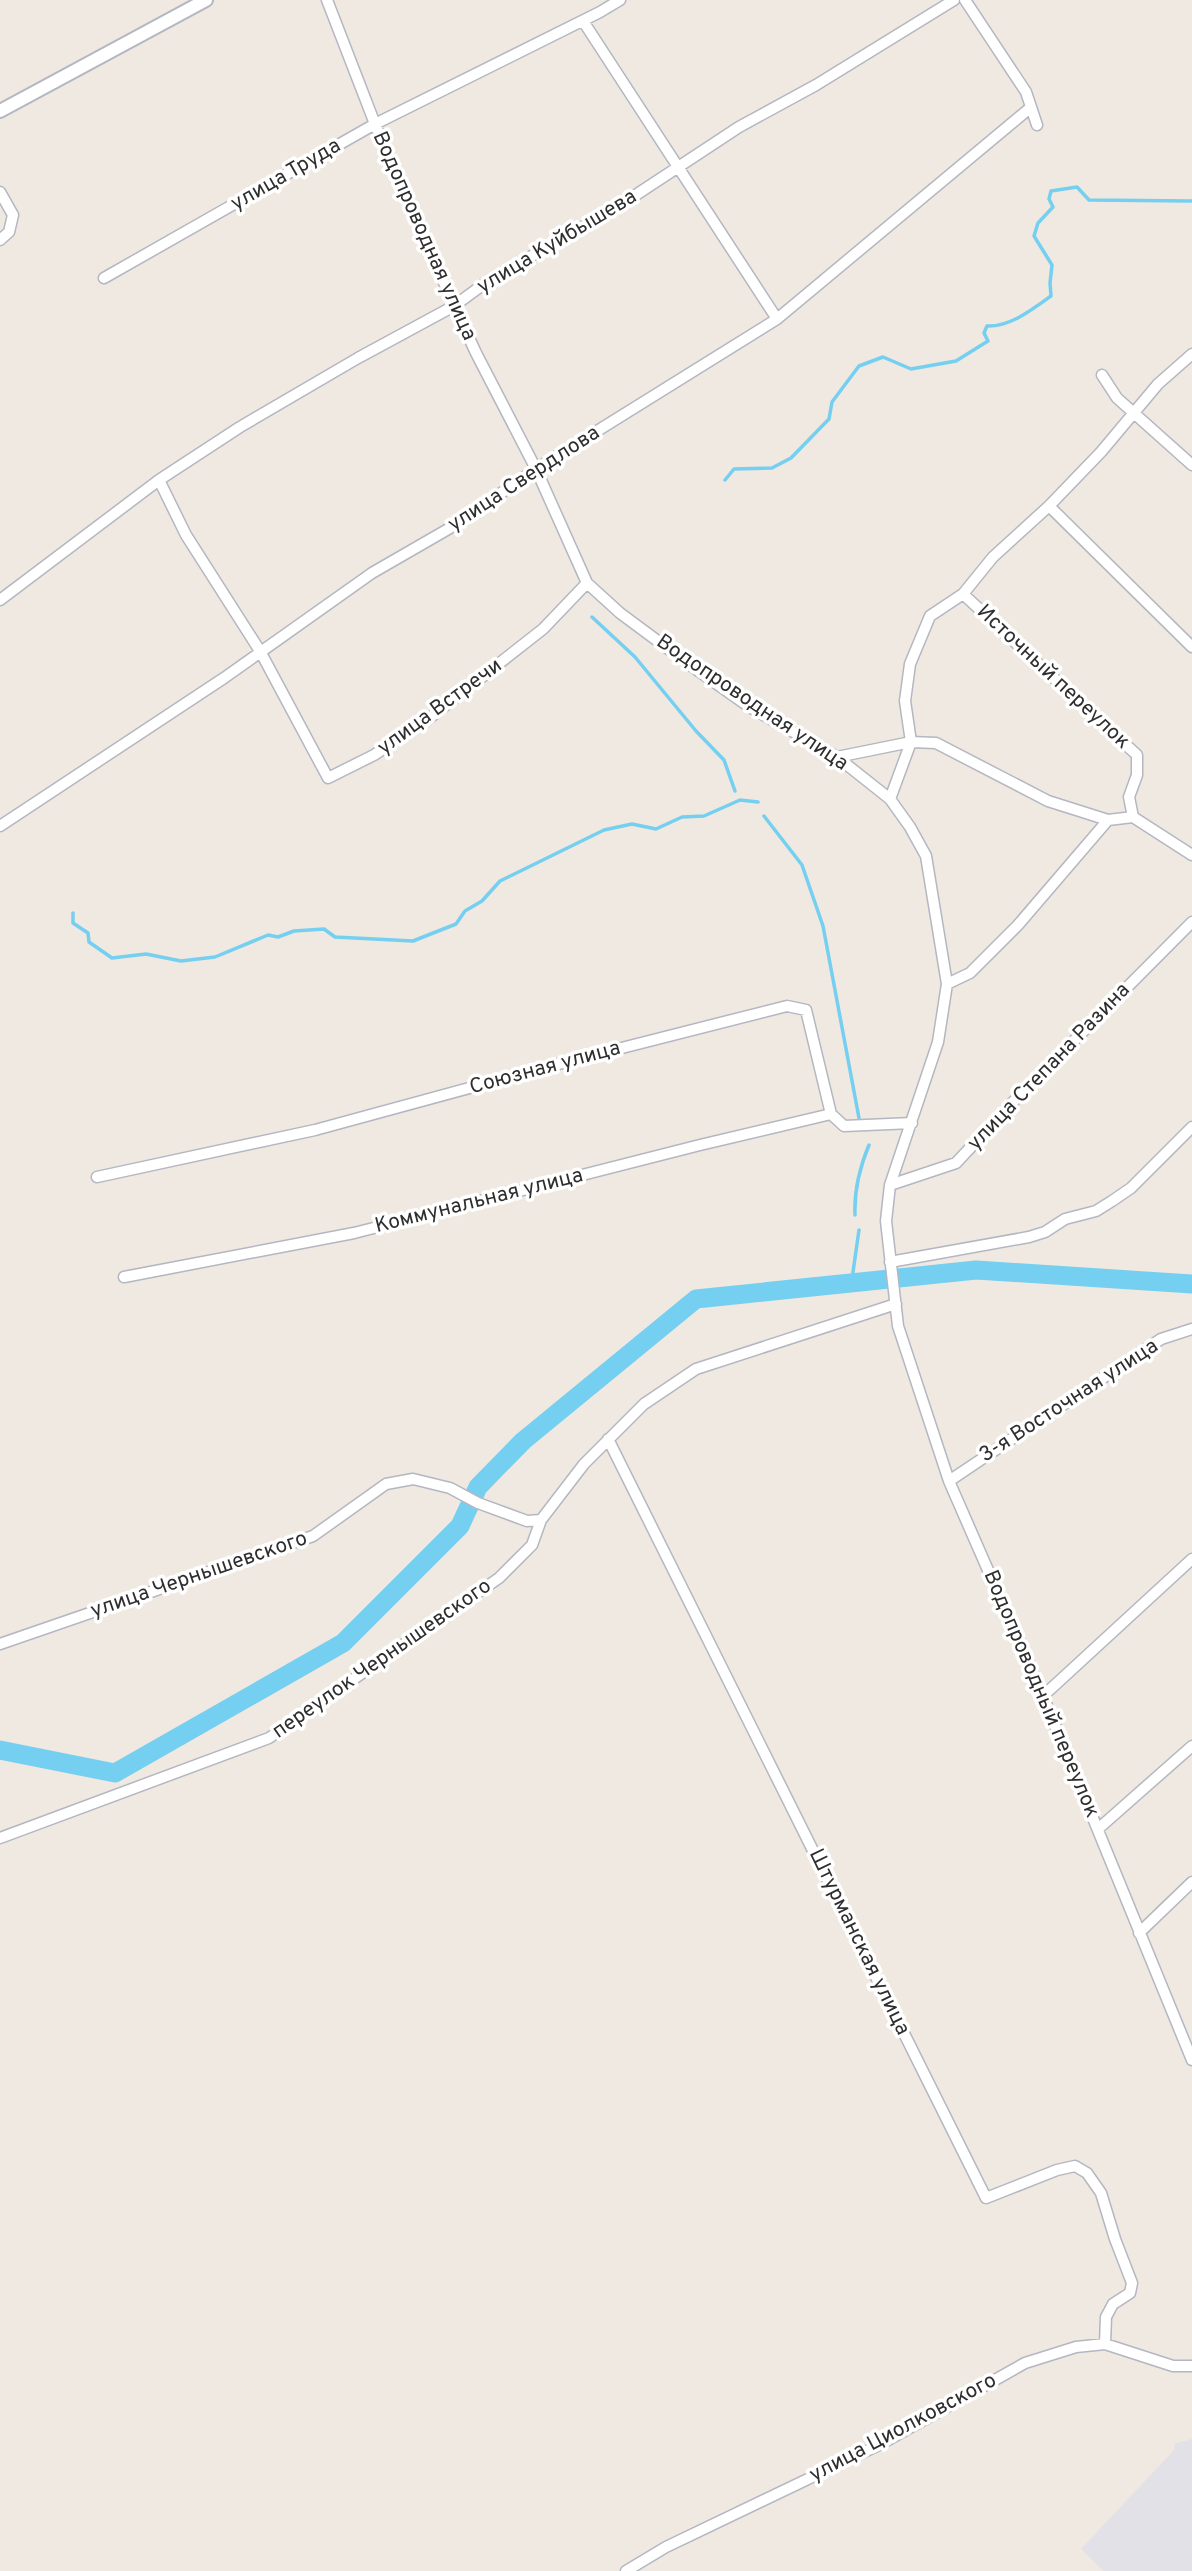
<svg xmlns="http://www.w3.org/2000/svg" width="1192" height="2571" font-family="Overpass,sans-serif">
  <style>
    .industrial { fill: #e3e1e8 }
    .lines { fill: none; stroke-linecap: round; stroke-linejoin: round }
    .stream { stroke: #75cff0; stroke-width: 3.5 }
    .river { stroke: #75cff0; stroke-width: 19 }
    .minor-casing { stroke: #b4b7c1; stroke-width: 13 }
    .tertiary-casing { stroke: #b4b7c1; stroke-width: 16 }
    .minor { stroke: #fff; stroke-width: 10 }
    .tertiary { stroke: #fff; stroke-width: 12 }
    .labels { text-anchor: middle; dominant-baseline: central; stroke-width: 7; stroke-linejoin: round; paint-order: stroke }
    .street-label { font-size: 21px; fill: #2e2e2e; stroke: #fff }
  </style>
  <rect width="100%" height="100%" fill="#efe9e1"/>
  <path class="industrial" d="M 1192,2439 L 1192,2571 L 1104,2571 L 1081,2549 L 1175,2449 L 1174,2444 Z"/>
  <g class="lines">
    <path class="stream" d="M 725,480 L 734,469 L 772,468 L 791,458 L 829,419 L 832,402 L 859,366 L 883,357 L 911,369 L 956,361 L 988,341 L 984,333 L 987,326 C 1010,327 1033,309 1051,296 L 1050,283 L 1052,265 L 1034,236 L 1038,223 L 1053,207 L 1049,199 L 1051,191 L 1077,187 L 1089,200 L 1192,201
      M 592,617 L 635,657 L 696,731 L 724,760 L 735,791
      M 764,816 L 802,865 L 823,926 L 859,1118
      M 73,913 L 73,923 L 88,933 L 89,942 L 112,958 L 146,954 L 181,961 L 215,957 L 268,935 L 278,937 L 294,931 L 324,929 L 335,937 L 413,941 L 456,924 L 465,911 L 482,901 L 500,881 L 604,830 L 632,824 L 656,829 L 682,817 L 704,816 L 740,800 L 758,802
      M 855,1215 C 854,1190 859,1169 869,1145
      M 852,1279 L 859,1230"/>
    <path class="river" d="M 0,1750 L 115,1773 L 343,1643 L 460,1526 L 478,1487 L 523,1441 L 696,1299 L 976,1270 L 1192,1284"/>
    <defs>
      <path id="minor" d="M 327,0 L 375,124 L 431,254 L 476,353 L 536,469 L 587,583 L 620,613 L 690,665 L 748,706 L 837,757 L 890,799 L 910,827 L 926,856 L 947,984 L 938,1042 L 890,1185 L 886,1221 L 898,1326 L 949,1481 L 1043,1696 L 1192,2060
        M 965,0 L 1026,92 L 1037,125
        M 583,21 L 777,319
        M 0,192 L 13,215 L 9,232 L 0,240
        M 104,278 L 375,124 L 600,12 L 620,0
        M 1102,375 L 1117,398 L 1192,465
        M 159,480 L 186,535 L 260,651 L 328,778 L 374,755 L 427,720 L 543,629 L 587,583
        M 1049,506 L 1192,647
        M 963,594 L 1137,755 L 1137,775 L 1129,797 L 1133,817 L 1192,855
        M 0,600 L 159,480 L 240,427 L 358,358 L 454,306 L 488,281 L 616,208 L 739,127 L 816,85 L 954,0
        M 837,757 L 911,742 L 936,743 L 1048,801 L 1108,820 L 1133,817
        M 890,799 L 911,742 L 905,701 L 910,664 L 930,616 L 963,594 L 993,557 L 1049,506 L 1101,452 L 1158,384 L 1192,354
        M 0,826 L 224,678 L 372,573 L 450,528 L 536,469 L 777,319 L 1030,108
        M 947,984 L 970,973 L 1018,925 L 1108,820
        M 97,1177 L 315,1130 L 539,1069 L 787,1006 L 806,1010 L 831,1114 L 844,1126 L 912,1123
        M 890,1185 L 956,1163 L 1012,1103 L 1192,922
        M 890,1262 L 1029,1237 L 1045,1232 L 1065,1219 L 1096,1211 L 1112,1201 L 1131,1188 L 1192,1127
        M 124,1277 L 354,1233 L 700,1145 L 831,1114
        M 608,1439 L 986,2198 L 1057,2170 L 1075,2166 L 1087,2173 L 1101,2193 L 1115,2239 L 1132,2283 L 1130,2293 L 1113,2304 L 1106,2317 L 1105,2344
        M 949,1481 L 1161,1339 L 1192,1329
        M 0,1644 L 313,1536 L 386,1484 L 413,1479 L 450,1488 L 478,1503 L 527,1521 L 541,1520 L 584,1464 L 644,1404 L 696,1369 L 896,1304
        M 1043,1696 L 1192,1559
        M 1098,1829 L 1192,1746
        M 0,1838 L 269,1738 L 499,1578 L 532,1545 L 541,1520
        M 1139,1933 L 1192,1882
        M 626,2571 L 666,2547 L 879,2445 L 1025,2363 L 1076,2347 L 1105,2344 L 1173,2366 L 1192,2366"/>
      <path id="tertiary" d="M 0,111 L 206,0"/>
    </defs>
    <use href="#minor" class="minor-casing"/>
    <use href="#tertiary" class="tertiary-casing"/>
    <use href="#minor" class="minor"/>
    <use href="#tertiary" class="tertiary"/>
  </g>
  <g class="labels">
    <g class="street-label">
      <text transform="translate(286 175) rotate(-30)">улица Труда</text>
      <text transform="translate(424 236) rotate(66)">Водопроводная улица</text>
      <text transform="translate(557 242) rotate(-31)">улица Куйбышева</text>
      <text transform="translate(524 479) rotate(-33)">улица Свердлова</text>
      <text transform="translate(1053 677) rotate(43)">Источный переулок</text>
      <text transform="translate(752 703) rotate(34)">Водопроводная улица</text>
      <text transform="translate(440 707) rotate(-36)">улица Встречи</text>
      <text transform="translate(1049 1067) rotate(-46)">улица Степана Разина</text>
      <text transform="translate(545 1068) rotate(-15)">Союзная улица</text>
      <text transform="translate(479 1201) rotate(-14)">Коммунальная улица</text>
      <text transform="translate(1069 1401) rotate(-33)">3-я Восточная улица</text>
      <text transform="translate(199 1575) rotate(-19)">улица Чернышевского</text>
      <text transform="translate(382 1659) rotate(-35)">переулок Чернышевского</text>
      <text transform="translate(1041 1694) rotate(67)">Водопроводный переулок</text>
      <text transform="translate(859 1942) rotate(64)">Штурманская улица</text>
      <text transform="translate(903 2428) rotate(-28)">улица Циолковского</text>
    </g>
  </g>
</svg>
